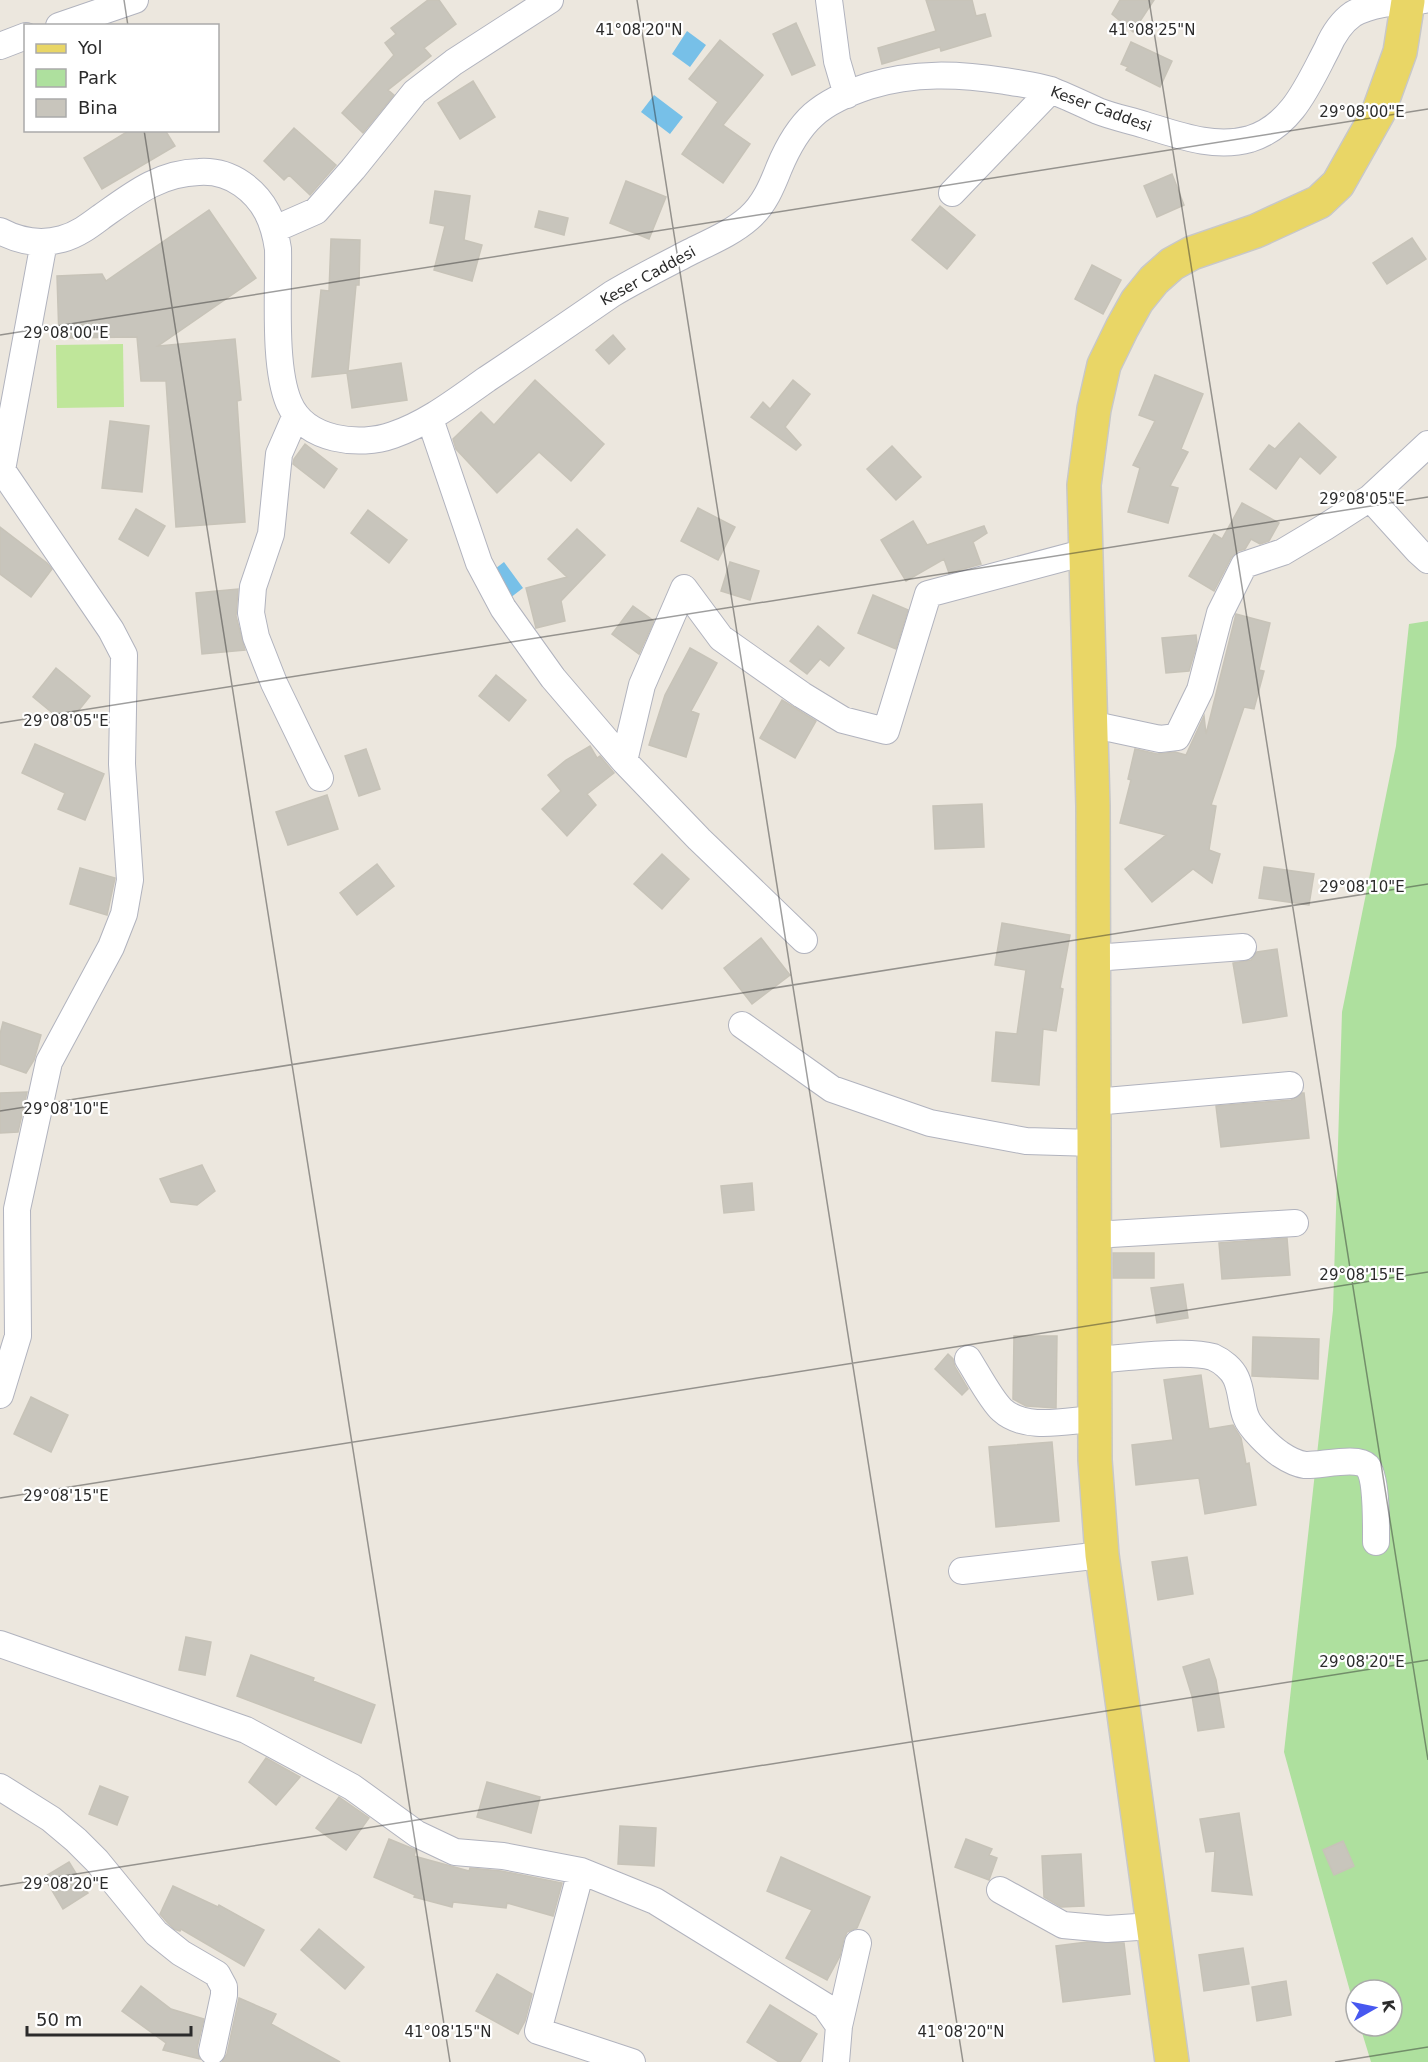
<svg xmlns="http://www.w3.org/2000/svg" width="1428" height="2062" font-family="'DejaVu Sans',sans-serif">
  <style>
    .green { fill: #aee09e }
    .pitch { fill: #bfe69a }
    .water { fill: #77c0e8 }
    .building { fill: #c8c5bc; stroke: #c7c3b8; stroke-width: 1.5 }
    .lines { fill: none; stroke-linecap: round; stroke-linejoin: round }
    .minor-casing { stroke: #b1b3be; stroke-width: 28 }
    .major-casing { stroke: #c8c8c8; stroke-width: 36 }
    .minor { stroke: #fff; stroke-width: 26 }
    .major { stroke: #e9d666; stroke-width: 33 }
    .ticks { fill: none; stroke: #2b2b2b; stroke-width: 1.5; stroke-opacity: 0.45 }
    .labels { text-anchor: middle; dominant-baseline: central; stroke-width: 4.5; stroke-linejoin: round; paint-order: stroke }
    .street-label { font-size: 15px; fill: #2b2b2b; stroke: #fff }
    .ticks-label { font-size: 15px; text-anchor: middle; fill: #2b2b2b; stroke: #fff; stroke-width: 4.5; stroke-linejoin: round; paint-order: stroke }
  </style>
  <rect width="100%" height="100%" fill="#ece7de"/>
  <path class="green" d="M 1428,621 L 1428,2062 L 1371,2062 L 1360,2026 L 1392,2026 L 1392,1990 L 1356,1990 L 1356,2013 L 1284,1752 L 1333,1310 L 1342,1012 L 1396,746 L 1409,624 Z"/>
  <path class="pitch" d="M 123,344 L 124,407 L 57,408 L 56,345 Z"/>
  <path class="water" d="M 687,31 L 706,45 L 690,67 L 672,54 Z
    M 654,95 L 683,117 L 670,134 L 641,112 Z
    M 504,562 L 523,588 L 510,598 L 491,572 Z"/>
  <path class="building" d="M 428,0 L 439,0 L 456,24 L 424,48 L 431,56 L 388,90 L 394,95 L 363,133 L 342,113 L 394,55 L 385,43 L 396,34 L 391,28 Z
    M 926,0 L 972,0 L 976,16 L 985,14 L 991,36 L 941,51 L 940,47 L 882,64 L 878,48 L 936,31 Z
    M 1120,0 L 1154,0 L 1133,32 L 1112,14 Z
    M 796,23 L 815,65 L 792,75 L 773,34 Z
    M 720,40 L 763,75 L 723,125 L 750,144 L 723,183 L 682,154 L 718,102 L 689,79 Z
    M 1131,42 L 1172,61 L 1160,87 L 1126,70 L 1128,67 L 1121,64 Z
    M 473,81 L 495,117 L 460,139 L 438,103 Z
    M 294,128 L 336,165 L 310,195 L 289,175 L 284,180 L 264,161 Z
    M 130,130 L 165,130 L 175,146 L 102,189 L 84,158 Z
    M 1172,174 L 1184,205 L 1157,217 L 1144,186 Z
    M 626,181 L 666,197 L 649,239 L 610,223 Z
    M 435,191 L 470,196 L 464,240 L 482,245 L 472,281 L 434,270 L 445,226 L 430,223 Z
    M 940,206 L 975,235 L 947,269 L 912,240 Z
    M 209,210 L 256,278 L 158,346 L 235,339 L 241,400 L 237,401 L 245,522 L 176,527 L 166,381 L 141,381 L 137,337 L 59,338 L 57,276 L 102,274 L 106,281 Z
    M 539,211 L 568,218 L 564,235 L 535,227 Z
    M 1412,238 L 1426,259 L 1387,284 L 1373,263 Z
    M 331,239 L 360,240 L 359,285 L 356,285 L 348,371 L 401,363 L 407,400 L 352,408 L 347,373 L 312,377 L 321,290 L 329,291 Z
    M 1092,265 L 1121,280 L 1103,314 L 1075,299 Z
    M 613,335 L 625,349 L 609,364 L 596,350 Z
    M 1155,375 L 1203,394 L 1181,449 L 1188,452 L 1170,486 L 1178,488 L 1168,523 L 1128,512 L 1140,468 L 1133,465 L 1155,421 L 1139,415 Z
    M 535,380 L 604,444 L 571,481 L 539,452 L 497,493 L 456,449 L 453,439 L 481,412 L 494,425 Z
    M 793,380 L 810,394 L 785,427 L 801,445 L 796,450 L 751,417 L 763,402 L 770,409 Z
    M 110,421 L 149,426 L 142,492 L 102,488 Z
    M 1299,423 L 1336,457 L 1320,474 L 1300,456 L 1276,489 L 1250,469 L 1269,445 L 1275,449 Z
    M 305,444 L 337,469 L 324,488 L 293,464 L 294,459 Z
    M 892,446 L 921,477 L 896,500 L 867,469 Z
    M 1242,503 L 1279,523 L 1269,541 L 1260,544 L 1251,539 L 1245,549 L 1238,551 L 1231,558 L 1214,591 L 1189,576 L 1214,534 L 1222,539 Z
    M 698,508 L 735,527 L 718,560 L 681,541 Z
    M 136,509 L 165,526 L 148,556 L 119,539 Z
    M 368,510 L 407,540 L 389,563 L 351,533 Z
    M 913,521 L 927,545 L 984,526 L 987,533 L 973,542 L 981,564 L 949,573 L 944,559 L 906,581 L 881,540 Z
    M 0,527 L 47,563 L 52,569 L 31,597 L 0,574 Z
    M 577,529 L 605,555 L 561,601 L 565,621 L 536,628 L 526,588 L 567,577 L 548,559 Z
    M 730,562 L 759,571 L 750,600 L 721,591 Z
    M 238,589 L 236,616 L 245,650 L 202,654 L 196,593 Z
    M 873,595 L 908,610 L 896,649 L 858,633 Z
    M 633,606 L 654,621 L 639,654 L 612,634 Z
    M 1236,614 L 1270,623 L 1259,670 L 1264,671 L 1254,709 L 1244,707 L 1211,805 L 1216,806 L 1209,850 L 1220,854 L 1212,883 L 1193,869 L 1152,902 L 1125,869 L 1166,835 L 1120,823 L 1131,780 L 1128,779 L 1135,749 L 1157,754 L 1175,752 L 1186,755 L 1204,716 L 1206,734 Z
    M 818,626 L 844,648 L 829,666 L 820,659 L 807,674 L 790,661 Z
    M 1196,635 L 1197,644 L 1189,671 L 1166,673 L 1162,638 Z
    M 690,648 L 717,663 L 691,711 L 699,714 L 686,757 L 649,745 L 665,695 Z
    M 56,668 L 90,696 L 67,725 L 33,697 Z
    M 496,675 L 526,700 L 509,721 L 479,696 Z
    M 782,700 L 816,721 L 795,758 L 760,738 Z
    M 35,744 L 104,774 L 85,820 L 58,809 L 65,793 L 22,773 Z
    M 590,746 L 597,758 L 600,756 L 614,773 L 587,794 L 596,805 L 567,836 L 542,809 L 561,791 L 548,775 L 566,760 Z
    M 366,749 L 380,789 L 359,796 L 345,756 Z
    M 327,795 L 338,829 L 288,845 L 276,812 Z
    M 982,804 L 984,847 L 935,849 L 933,806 Z
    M 662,854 L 689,879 L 662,909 L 634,884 Z
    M 377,864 L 394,886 L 357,915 L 340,893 Z
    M 1264,867 L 1314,874 L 1309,905 L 1259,898 Z
    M 80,868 L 115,878 L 107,915 L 70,904 Z
    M 1002,923 L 1070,935 L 1060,988 L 1063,989 L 1056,1031 L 1043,1029 L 1039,1085 L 992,1081 L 996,1032 L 1017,1034 L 1026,970 L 995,965 Z
    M 761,938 L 790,975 L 752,1004 L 724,968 Z
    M 1277,949 L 1287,1016 L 1243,1023 L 1233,963 L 1251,960 L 1257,952 Z
    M 3,1022 L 41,1035 L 34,1060 L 26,1073 L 0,1064 L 0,1034 Z
    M 27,1092 L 18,1132 L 0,1133 L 0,1093 Z
    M 1302,1093 L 1304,1093 L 1309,1138 L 1221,1147 L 1216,1106 L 1291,1100 Z
    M 202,1165 L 215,1191 L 197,1205 L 171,1202 L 160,1179 Z
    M 752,1183 L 754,1210 L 724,1213 L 721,1186 Z
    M 1287,1238 L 1290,1275 L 1222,1279 L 1219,1243 Z
    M 1113,1253 L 1154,1253 L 1154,1278 L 1113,1278 Z
    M 1183,1284 L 1188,1318 L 1157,1323 L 1151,1288 Z
    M 1014,1336 L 1057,1336 L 1056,1408 L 1026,1406 L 1013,1399 Z
    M 1253,1337 L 1319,1339 L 1318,1379 L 1252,1376 Z
    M 948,1354 L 953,1359 L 955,1367 L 968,1389 L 962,1395 L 935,1369 Z
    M 1201,1375 L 1209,1429 L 1233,1425 L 1241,1438 L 1246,1464 L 1249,1463 L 1256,1505 L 1205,1514 L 1199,1478 L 1136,1485 L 1132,1445 L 1173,1440 L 1164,1380 Z
    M 31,1397 L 68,1415 L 51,1452 L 14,1434 Z
    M 1052,1442 L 1059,1521 L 996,1527 L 989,1447 Z
    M 1187,1557 L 1193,1594 L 1158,1600 L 1152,1562 Z
    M 186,1637 L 211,1642 L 205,1675 L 179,1670 Z
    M 251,1655 L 314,1678 L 313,1681 L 375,1705 L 361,1743 L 237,1696 Z
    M 1209,1659 L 1216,1680 L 1224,1727 L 1198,1731 L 1192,1696 L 1183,1667 Z
    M 266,1758 L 300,1777 L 276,1805 L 249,1782 Z
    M 487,1782 L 540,1797 L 531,1833 L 477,1817 Z
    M 100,1786 L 128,1797 L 117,1825 L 89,1814 Z
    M 339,1797 L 369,1818 L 346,1850 L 316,1828 Z
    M 1239,1813 L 1249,1877 L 1252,1895 L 1212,1891 L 1215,1851 L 1206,1852 L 1200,1819 Z
    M 620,1826 L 656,1828 L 654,1866 L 618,1864 Z
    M 389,1839 L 416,1850 L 414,1856 L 469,1871 L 470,1868 L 501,1871 L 562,1883 L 553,1916 L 507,1903 L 506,1908 L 453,1902 L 452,1907 L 414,1897 L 415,1895 L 374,1877 Z
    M 966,1839 L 992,1849 L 989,1855 L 997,1858 L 989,1880 L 955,1867 Z
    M 1343,1841 L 1354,1866 L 1334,1875 L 1323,1850 Z
    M 1081,1854 L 1084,1906 L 1061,1907 L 1044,1897 L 1042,1856 Z
    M 781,1857 L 870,1897 L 857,1928 L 847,1932 L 844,1939 L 840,1956 L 827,1980 L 786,1958 L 812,1910 L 767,1891 Z
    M 69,1862 L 88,1893 L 63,1909 L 44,1877 Z
    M 173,1886 L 218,1907 L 219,1905 L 264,1930 L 244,1966 L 181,1929 L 180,1931 L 174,1929 L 167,1922 L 160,1914 Z
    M 319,1929 L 364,1967 L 345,1989 L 301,1950 Z
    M 1087,1942 L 1124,1943 L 1130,1994 L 1063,2002 L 1056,1946 Z
    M 1243,1948 L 1249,1984 L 1204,1991 L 1199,1955 Z
    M 497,1974 L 532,1994 L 525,2021 L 518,2034 L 476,2011 Z
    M 1286,1981 L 1291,2015 L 1257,2021 L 1252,1987 Z
    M 141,1986 L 171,2009 L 204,2019 L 197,2048 L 200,2059 L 163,2050 L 166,2043 L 122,2011 Z
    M 239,1998 L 276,2014 L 271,2024 L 340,2062 L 222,2062 L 227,2054 Z
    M 770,2005 L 817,2034 L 800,2062 L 779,2062 L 747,2042 Z"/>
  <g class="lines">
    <defs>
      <path id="minor" d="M 829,0 L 837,61 L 847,95
        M 59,26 L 135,0
        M 0,46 L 26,36
        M 952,193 L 1051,90
        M 275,229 L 316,211 L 353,169 L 415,92 L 454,62 L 550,0
        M 0,231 C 19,241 41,245 62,239 C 77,235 89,226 101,217 C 132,195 159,173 199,172 C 214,171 229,175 242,184 C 265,200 274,222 278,249 C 279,291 273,366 289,403 C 305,441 360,447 393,435 C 428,423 457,400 487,379 C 529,351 570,323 612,294 C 637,279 663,266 690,252 C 710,242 732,233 749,218 C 764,205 772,186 779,168 C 799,120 820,102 869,86 C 914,72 959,74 1005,81 C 1021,84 1038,85 1053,91 C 1068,97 1083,104 1098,111 C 1113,117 1129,120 1145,125 C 1178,135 1214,149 1250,139 C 1292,126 1308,85 1327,49 C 1333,35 1340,23 1353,14 C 1374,2 1401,2 1424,0
        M 296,415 L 279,454 L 271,534 L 253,587 L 251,613 L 256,637 L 274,683 L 320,778
        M 430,419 L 479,563 L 503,608 L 553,678 L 624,761 L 699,839 L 804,940
        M 1370,498 L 1418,551 L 1428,560
        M 1090,724 L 1160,739 L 1177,737 L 1200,690 L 1220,613 L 1244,565 L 1283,552 L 1325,527 L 1370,498 L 1428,444
        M 624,761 L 642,685 L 684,588 L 721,638 L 802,695 L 843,720 L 886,731 L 928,594 L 1086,552
        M 1094,958 L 1243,947
        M 742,1025 L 832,1089 L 930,1123 L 1026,1141 L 1094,1143
        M 1094,1102 L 1290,1085
        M 1094,1235 L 1295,1223
        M 968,1359 C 977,1373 991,1400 1002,1410 C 1025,1431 1065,1421 1093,1419
        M 1095,1360 C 1125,1358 1186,1349 1213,1357 C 1222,1361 1232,1369 1236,1378 C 1242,1391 1241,1405 1246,1417 C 1250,1428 1270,1447 1280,1454 C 1286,1458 1297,1464 1305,1465 C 1319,1466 1358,1456 1367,1466 C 1377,1477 1376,1527 1376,1542
        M 0,1395 L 18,1336 L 17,1209 L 49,1062 L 111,947 L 124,914 L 130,880 L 122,764 L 124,655 L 111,630 L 2,470 L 44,242
        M 962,1571 L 1102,1555
        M 0,1644 L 246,1730 L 352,1787 L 417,1834 L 455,1852 L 503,1856 L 581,1871 L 655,1901 L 825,2006 L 839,2026 L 836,2062
        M 0,1787 L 51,1819 L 76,1840 L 97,1861 L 156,1933 L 181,1953 L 217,1974 L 224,1987 L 224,1995 L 212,2051
        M 581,1871 L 538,2031 L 632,2062
        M 1000,1890 L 1063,1925 L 1107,1929 L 1153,1926
        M 839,2026 L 858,1943"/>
      <path id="major" d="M 1172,2062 L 1102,1555 L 1095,1460 L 1093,806 L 1084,485 L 1094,409 L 1104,365 L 1122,328 L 1137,301 L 1154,280 L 1172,264 L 1192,253 L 1256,231 L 1319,202 L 1338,184 L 1378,113 L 1400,52 L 1408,1"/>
    </defs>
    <use href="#minor" class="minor-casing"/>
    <use href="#major" class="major-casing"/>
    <use href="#minor" class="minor"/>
    <use href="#major" class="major"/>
  </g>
  <path class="ticks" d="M 124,0 L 128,26M 637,0 L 963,2062M 1149,0 L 1428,1760M 144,130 L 450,2062M 0,335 L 1428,109M 0,723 L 1428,497M 0,1111 L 1428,884M 0,1498 L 1428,1272M 0,1886 L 1428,1660M 1335,2062 L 1428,2047"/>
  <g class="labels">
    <g class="street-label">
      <text transform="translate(1101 109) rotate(20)">Keser Caddesi</text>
      <text transform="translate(648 276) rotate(-29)">Keser Caddesi</text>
    </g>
  </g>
  <g class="ticks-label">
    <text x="639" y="35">41°08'20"N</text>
    <text x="1152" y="35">41°08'25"N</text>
    <text x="1362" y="117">29°08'00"E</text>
    <text x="66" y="338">29°08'00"E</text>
    <text x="1362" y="504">29°08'05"E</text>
    <text x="66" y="726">29°08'05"E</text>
    <text x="1362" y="892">29°08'10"E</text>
    <text x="66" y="1114">29°08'10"E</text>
    <text x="1362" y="1280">29°08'15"E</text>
    <text x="66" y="1501">29°08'15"E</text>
    <text x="1362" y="1667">29°08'20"E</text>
    <text x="66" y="1889">29°08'20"E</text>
    <text x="448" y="2037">41°08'15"N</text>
    <text x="961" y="2037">41°08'20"N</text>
  </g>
  <rect x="24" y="24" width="195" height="108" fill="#ffffff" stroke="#aaaaaa" stroke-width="1.5"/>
  <rect x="36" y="44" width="30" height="9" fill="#e9d666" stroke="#aaaaaa" stroke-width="1.5"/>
  <text x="78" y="54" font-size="18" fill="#2b2b2b">Yol</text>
  <rect x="36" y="69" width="30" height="18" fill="#aee09e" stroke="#aaaaaa" stroke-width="1.5"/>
  <text x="78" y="84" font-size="18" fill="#2b2b2b">Park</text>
  <rect x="36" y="99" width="30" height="18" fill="#c8c5bc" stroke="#aaaaaa" stroke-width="1.5"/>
  <text x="78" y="114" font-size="18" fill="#2b2b2b">Bina</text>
  <g transform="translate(1374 2008) rotate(81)"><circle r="28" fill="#ffffff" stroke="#aaaaaa" stroke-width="1.5"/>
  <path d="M0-4.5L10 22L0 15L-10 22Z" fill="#4758f0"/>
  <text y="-9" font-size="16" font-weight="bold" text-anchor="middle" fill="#2b2b2b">K</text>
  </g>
  <path d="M27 2026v9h164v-9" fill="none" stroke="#2b2b2b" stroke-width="3"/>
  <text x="36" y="2026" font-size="18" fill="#2b2b2b" stroke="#ffffff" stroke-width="4.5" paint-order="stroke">50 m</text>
</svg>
